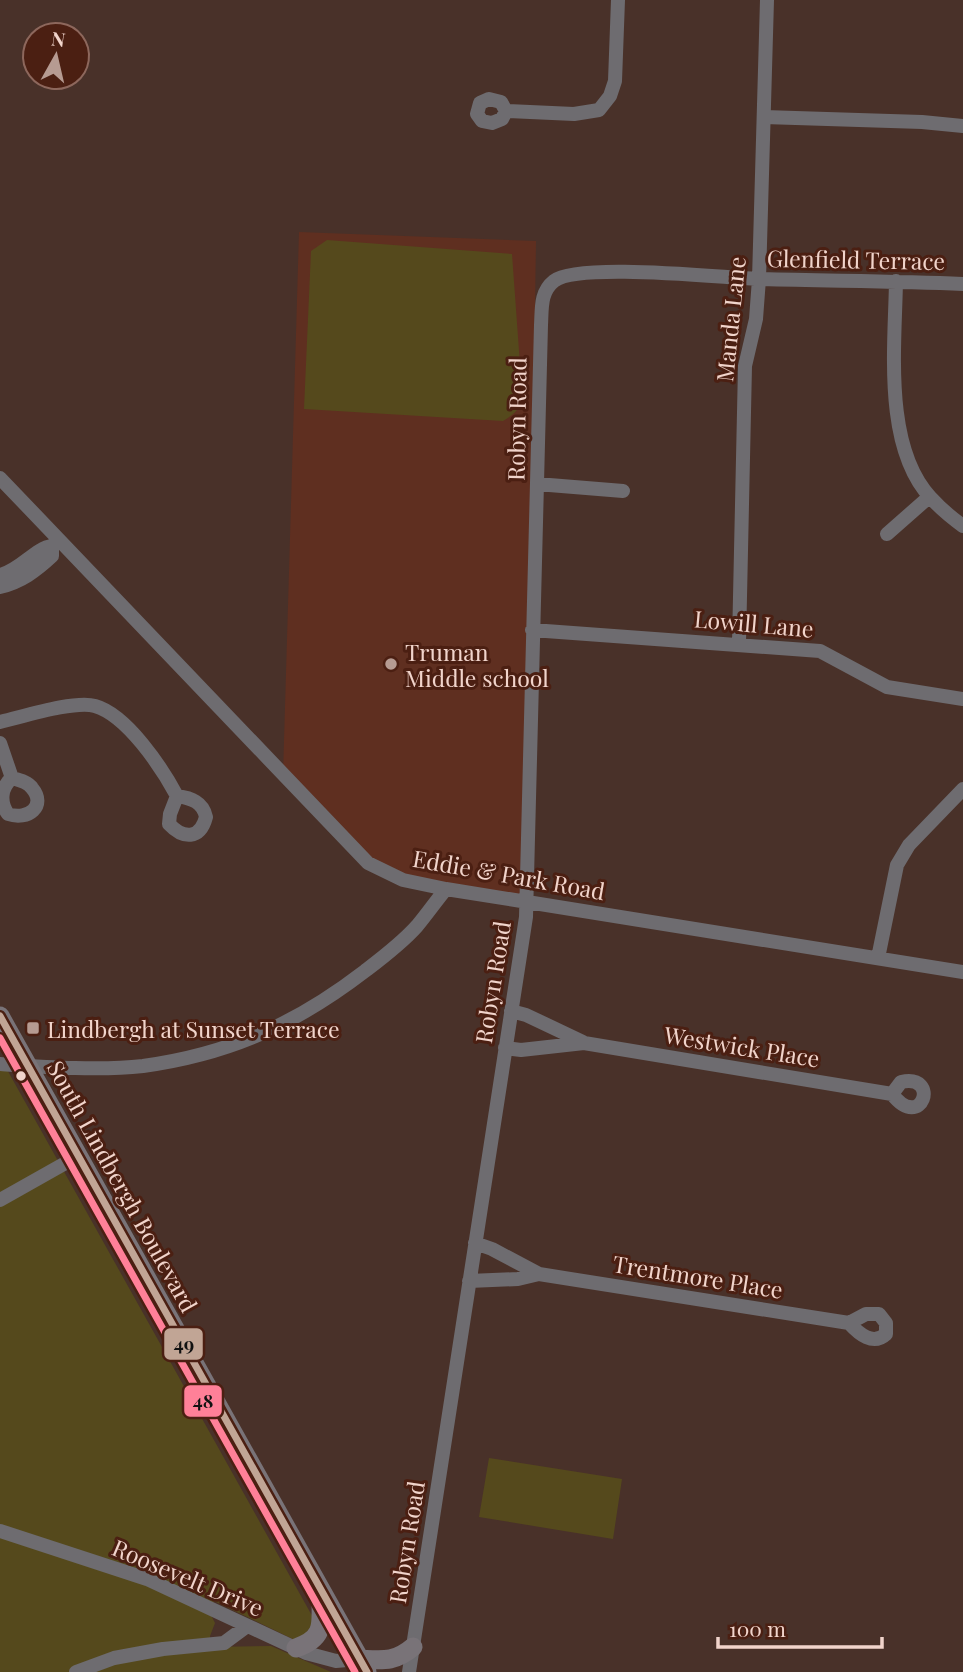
<svg xmlns="http://www.w3.org/2000/svg" width="963" height="1672" font-family="'Playfair Display',serif">
  <style>
    .built { fill: #5f2f20 }
    .green { fill: #55491c }
    .lines { fill: none; stroke-linecap: round; stroke-linejoin: round }
    .minor { stroke: #6e6c70; stroke-width: 14 }
    .major { stroke: #797378; stroke-width: 19 }
    .bus-1-casing { stroke: #4b1f12; stroke-width: 12 }
    .bus-2-casing { stroke: #4b1f12; stroke-width: 12 }
    .bus-1 { stroke: #c1a595; stroke-width: 7 }
    .bus-2 { stroke: #ff8098; stroke-width: 7 }
    .poi-dot { fill: #b69b92; stroke: #4b1f12; stroke-width: 2.5 }
    .bus-dot { fill: #f1d4cb; stroke: #4b1f12; stroke-width: 2.5 }
    .labels { text-anchor: middle; dominant-baseline: central; stroke-width: 6; stroke-linejoin: round; paint-order: stroke }
    .street-label { font-size: 23px; fill: #f1d4cb; stroke: #4b1f12 }
    .poi-label { font-size: 23px; fill: #f1d4cb; stroke: #4b1f12; text-anchor: start }
    .line-badge { stroke: #4b1f12; stroke-width: 2.5 }
    .pale-badge-label { font-size: 19px; text-anchor: middle; font-weight: bold; fill: #111 }
  </style>
  <rect width="100%" height="100%" fill="#493129"/>
  <path class="built" d="M 299,232 L 536,241 L 526,901 L 406,876 L 370,860 L 283,775 Z"/>
  <path class="green" d="M 327,240 L 512,254 L 522,392 C 522,408 516,413 503,421 L 304,409 L 311,251 Z
    M 0,1057 L 315,1621 L 299,1642 L 214,1601 L 209,1611 L 215,1623 L 210,1636 L 210,1647 L 271,1646 L 331,1672 L 0,1672 Z
    M 489,1458 L 622,1479 L 613,1539 L 479,1517 Z"/>
  <g class="lines">
    <path class="minor" d="M 489,99 L 501,102 L 506,111 L 502,119 L 492,123 L 482,121 L 477,114 L 480,103 Z
      M 506,111 L 574,114 L 599,110 L 610,96 L 615,81 L 618,0
      M 764,117 L 922,122 L 963,126
      M 896,281 C 895,346 883,447 931,498 C 940,508 952,518 963,526
      M 0,478 L 368,863 L 403,880 L 446,889 L 963,972
      M 537,484 L 623,491
      M 887,534 L 929,497
      M 0,575 C 21,570 35,548 52,546
      M 0,587 C 21,582 36,571 52,556 L 52,546 L 58,539
      M 532,630 L 820,651 L 887,687 L 963,699
      M 739,643 L 745,366 L 756,319 L 759,279 L 767,0
      M 0,722 C 22,717 75,700 95,706 C 127,715 162,768 177,796 C 191,798 203,802 206,817 C 200,840 183,839 169,824 L 170,814 L 177,796
      M 0,743 L 12,778
      M 12,778 C 19,780 28,782 32,788 C 47,806 28,821 8,814 C 0,803 0,788 12,778 Z
      M 878,958 L 897,865 L 909,845 L 963,789
      M 511,1011 L 526,1015 L 583,1042
      M 505,1048 L 521,1050 L 584,1043 L 892,1094 C 922,1133 941,1073 901,1082 L 892,1094
      M 0,1064 C 45,1067 99,1071 143,1066 C 230,1054 296,1024 365,971 C 382,958 402,943 417,926 C 427,914 436,901 446,889
      M 0,1200 L 78,1156
      M 475,1243 L 492,1249 L 539,1274 L 849,1323 C 859,1334 873,1346 886,1334 L 886,1323 L 879,1314 L 866,1314 L 849,1323
      M 469,1281 L 518,1279 L 539,1274
      M 0,1531 L 147,1579 L 306,1653 L 336,1661 L 358,1659
      M 76,1672 L 114,1658 L 163,1649 L 224,1643 L 247,1626
      M 409,1672 L 526,917 L 541,325 C 542,309 540,292 554,281 C 578,262 724,278 760,279 C 828,281 895,281 963,284"/>
    <path class="major" d="M 0,1016 L 367,1672
      M 296,1648 C 328,1637 320,1621 321,1592
      M 358,1659 C 382,1660 394,1663 413,1647"/>
    <defs>
      <path id="bus-1" d="M 0,1016 L 367,1672"/>
      <path id="bus-2" d="M 0,1038 L 355,1672"/>
    </defs>
    <use href="#bus-1" class="bus-1-casing"/>
    <use href="#bus-2" class="bus-2-casing"/>
    <use href="#bus-1" class="bus-1"/>
    <use href="#bus-2" class="bus-2"/>
  </g>
  <g class="poi-dot">
    <circle cx="391" cy="664" r="7"/>
    <rect x="26" y="1021" width="14" height="14" rx="3.5"/>
  </g>
  <circle class="bus-dot" cx="21" cy="1076" r="6"/>
  <g class="labels">
    <g class="street-label">
      <text transform="translate(856 259) rotate(1)">Glenfield Terrace</text>
      <text transform="translate(730 319) rotate(-84)">Manda Lane</text>
      <text transform="translate(516 419) rotate(-89)">Robyn Road</text>
      <text transform="translate(754 623) rotate(5)">Lowill Lane</text>
      <text transform="translate(509 874) rotate(10)">Eddie &amp; Park Road</text>
      <text transform="translate(492 982) rotate(-81)">Robyn Road</text>
      <text transform="translate(742 1046) rotate(9)">Westwick Place</text>
      <text transform="translate(123 1186) rotate(61)">South Lindbergh Boulevard</text>
      <text transform="translate(698 1276) rotate(9)">Trentmore Place</text>
      <text transform="translate(406 1542) rotate(-81)">Robyn Road</text>
      <text transform="translate(188 1577) rotate(23)">Roosevelt Drive</text>
    </g>
    <g class="poi-label">
      <text x="405" y="651">Truman<tspan x="405" dy="26">Middle school</tspan></text>
      <text x="47" y="1028">Lindbergh at Sunset Terrace</text>
    </g>
  </g>
  <g class="line-badge">
    <rect x="163" y="1327" width="41" height="34" rx="7" fill="#c1a595"/>
    <rect x="183" y="1384" width="40" height="34" rx="7" fill="#ff8098"/>
  </g>
  <g class="pale-badge-label">
    <text x="184" y="1351">49</text>
    <text x="203" y="1408">48</text>
  </g>
  <g transform="translate(56 56) rotate(8)"><circle r="33" fill="#4b1f12" stroke="#8d675c" stroke-width="2"/>
  <path d="M0-5L12 26L0 18L-12 26Z" fill="#b69b92"/>
  <text y="-10" font-size="19" font-weight="bold" text-anchor="middle" fill="#f1d4cb">N</text>
  </g>
  <path d="M718 1637v10h164v-10" fill="none" stroke="#f1d4cb" stroke-width="3.5"/>
  <text x="729" y="1637" font-size="21" fill="#f1d4cb" stroke="#4b1f12" stroke-width="5" paint-order="stroke">100 m</text>
</svg>
